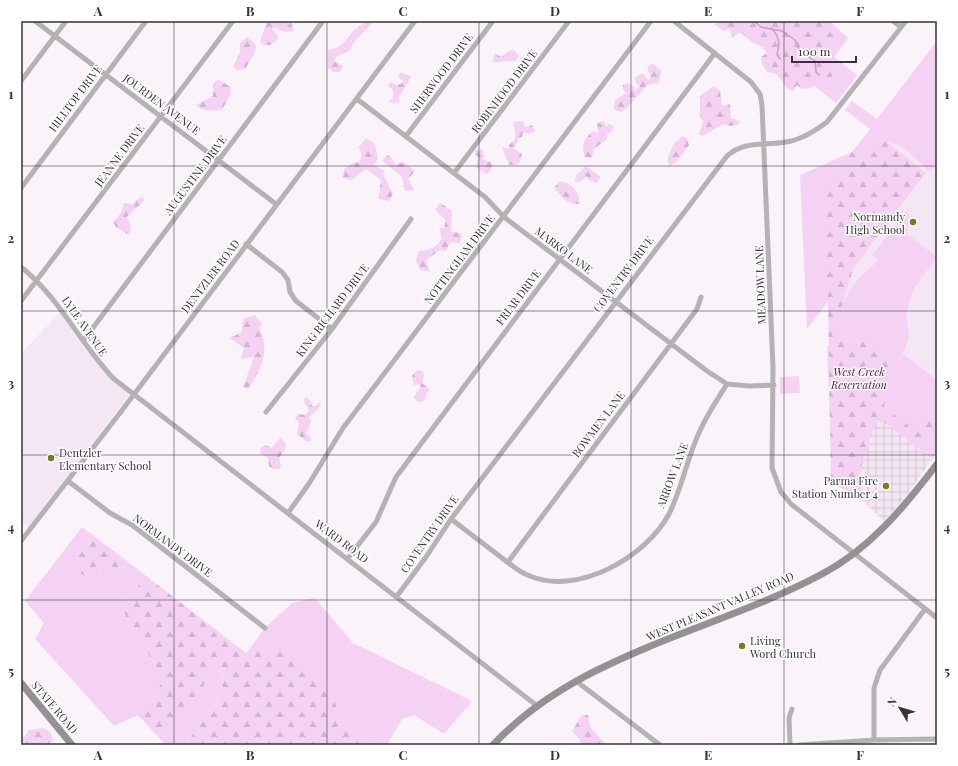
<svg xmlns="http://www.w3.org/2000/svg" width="958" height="766" font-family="'Playfair Display',serif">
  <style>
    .built { fill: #f4e6f3 }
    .industrial { fill: url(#industrial-grid) }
    .green { fill: #f5d1f3 }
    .forest { fill: url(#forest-firs) }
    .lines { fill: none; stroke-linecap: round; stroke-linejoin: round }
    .stream { stroke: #cf9bcd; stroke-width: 1.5 }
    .minor { stroke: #b5b1b4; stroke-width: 5 }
    .secondary { stroke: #959094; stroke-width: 7 }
    .grid { fill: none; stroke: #363336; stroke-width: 1; stroke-opacity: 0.55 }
    .poi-dot { fill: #6f7d2a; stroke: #fff; stroke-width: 1.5 }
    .labels { text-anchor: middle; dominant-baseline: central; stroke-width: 3; stroke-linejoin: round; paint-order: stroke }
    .street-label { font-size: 11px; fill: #363336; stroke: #fff }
    .poi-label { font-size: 11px; fill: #363336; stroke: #fff; text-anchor: end }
    .park-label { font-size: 11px; font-style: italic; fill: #4d0e4d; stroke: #fff }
    .neatline { fill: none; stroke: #363336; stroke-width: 1.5 }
    .grid-label { font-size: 13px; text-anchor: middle; font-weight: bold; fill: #363336 }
  </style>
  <defs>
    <pattern id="industrial-grid" width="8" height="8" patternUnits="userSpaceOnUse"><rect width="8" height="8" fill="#f4e6f3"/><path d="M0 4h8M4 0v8" fill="none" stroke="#d2c6d1"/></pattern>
    <pattern id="forest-firs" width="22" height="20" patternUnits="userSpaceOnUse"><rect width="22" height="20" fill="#f5d1f3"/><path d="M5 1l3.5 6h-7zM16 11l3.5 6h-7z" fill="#d3b4d1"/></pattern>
  </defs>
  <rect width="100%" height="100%" fill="#faf3fa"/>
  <path class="built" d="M 937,70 L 937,444 L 832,340 L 851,272 L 927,173 L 884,140 Z
    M 60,313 L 86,351 L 129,395 L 29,527 L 21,521 L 21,353 Z"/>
  <path class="industrial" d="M 876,422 L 884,422 L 932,459 L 906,497 L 884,521 L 864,502 L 860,471 Z"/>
  <path class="green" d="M 730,21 L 829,21 L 848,38 L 834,57 L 857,75 L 836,103 Z
    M 937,41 L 937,166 L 935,165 L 930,172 L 903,147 L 886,141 L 926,173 L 807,329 L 800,175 L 852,152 L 870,129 L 845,110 L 852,101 L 877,119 Z
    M 908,210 L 907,234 L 937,257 L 913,290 L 906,316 L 909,335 L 905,349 L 902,353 L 937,380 L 937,453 L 932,459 L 884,422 L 830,421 L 827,346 L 881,347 L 832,340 L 839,312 L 848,294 L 858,279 L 879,260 L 872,255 Z
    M 799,376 L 800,393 L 780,394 L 780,377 Z
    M 82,527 L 94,536 L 79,554 L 74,568 L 91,581 L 106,571 L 136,568 L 146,576 L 121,608 L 164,680 L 138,715 L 114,726 L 35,639 L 44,623 L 25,601 Z
    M 315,598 L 353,643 L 472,701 L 444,734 L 414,715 L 402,719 L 387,745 L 377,745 L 341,719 L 329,685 L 254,643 L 265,628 L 292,603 Z
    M 216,669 L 224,675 L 221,696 L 185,745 L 166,745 L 162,741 Z"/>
  <path class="forest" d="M 267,21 L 282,21 L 291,23 L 294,31 L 285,32 L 274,27 L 272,30 L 277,34 L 278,40 L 270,45 L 263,45 L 260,42 Z
    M 367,21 L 373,22 L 353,43 L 351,50 L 336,57 L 334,61 L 343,66 L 340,72 L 333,72 L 328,68 L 328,50 C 343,48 345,40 354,30 C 358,26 363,25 367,21 Z
    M 717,21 L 823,21 L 824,26 L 841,35 L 843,39 C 827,44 829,56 830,71 L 833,74 L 829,82 L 821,78 L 811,88 L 802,89 L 797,85 L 793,91 L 787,89 L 777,74 L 767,72 L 762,64 L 761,57 L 767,53 C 761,43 750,44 741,32 L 732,38 L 730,28 L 724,31 L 715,25 Z
    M 247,37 L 256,45 L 255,52 L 245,69 L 237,70 L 233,67 L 240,52 L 240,43 Z
    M 514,50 L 519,56 L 516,61 L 492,62 L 495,53 L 501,57 L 509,51 Z
    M 653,64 L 661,70 L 659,83 L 647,85 L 627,108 L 621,112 L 614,110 L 615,100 L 626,93 L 623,89 L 623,85 L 627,83 L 633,86 L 635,91 L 640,86 L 636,83 L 635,78 L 642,73 L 649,80 L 651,75 L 647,70 L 649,65 Z
    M 401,72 L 411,77 L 399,97 L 399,103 L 392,103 L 389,101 L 393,98 L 393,90 L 388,86 L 391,82 L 397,85 L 402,83 L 403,81 L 398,77 Z
    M 217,79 L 231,87 L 230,95 L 222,110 C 212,111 202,112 196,105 L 213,96 L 213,85 Z
    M 714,86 L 720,91 L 722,106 L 730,104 L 731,118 L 740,121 L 738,125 L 730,126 L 724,124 L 702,136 L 699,134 L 703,122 L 700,116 L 700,96 Z
    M 520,121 L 524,122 L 525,127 L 532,125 L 535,131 L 529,134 L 523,132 L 522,137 L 518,139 L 518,142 L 513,148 L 522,154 L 520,162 L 516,165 L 509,165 L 502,147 L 509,149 L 509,145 C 520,137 514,131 513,122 Z
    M 603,121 L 606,127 L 609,124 L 613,126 L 612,131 L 607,134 L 607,139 L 594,149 L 592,158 L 585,157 C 580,144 584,140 593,131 L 598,133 L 597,124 Z
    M 682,136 L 687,138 L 689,145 L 678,160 L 670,166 L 667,160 L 673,145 Z
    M 366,138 L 375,144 L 378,159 L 374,165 L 385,171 L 383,174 L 393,194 L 389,201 L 378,199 L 381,180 L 366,169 L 351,180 L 343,178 L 344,169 L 351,164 L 359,162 L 362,156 L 359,147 Z
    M 884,140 L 926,173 L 853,269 L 832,340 L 876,343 L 896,359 L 884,407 L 909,426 L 901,435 L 884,422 L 876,422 L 860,471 L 864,502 L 831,482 L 828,302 L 822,205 L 852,152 Z
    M 482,149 L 484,155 L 483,159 L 492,163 L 491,172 L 486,174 L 476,167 L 478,157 L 475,154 L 476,150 Z
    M 387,155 L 392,158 L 395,165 L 403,162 L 415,171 L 408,179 L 414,190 L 405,191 L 402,177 L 382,161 Z
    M 586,166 L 601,177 L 597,183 L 590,181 L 586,176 L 582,181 L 575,182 L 576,175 Z
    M 560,181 C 573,184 579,191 580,204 C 567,205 562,197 554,188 Z
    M 142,197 L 145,199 C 140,206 133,209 127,217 L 130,223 L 131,232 L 127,234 L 116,227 L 113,222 L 121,213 L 124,203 L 132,204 L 139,198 Z
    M 440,203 L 452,211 L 451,231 L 462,234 L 460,243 L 450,242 L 446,251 L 440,250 L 426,260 L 430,272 L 420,270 L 416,260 L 419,251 C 431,250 436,248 442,238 L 439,228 L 444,228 L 446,220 L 435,210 Z
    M 254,315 L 262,323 L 259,328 C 271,351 261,369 248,389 L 243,387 L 254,357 L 241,359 L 244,348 L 230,338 L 242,332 L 243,319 Z
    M 417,370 L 423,371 L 424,376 L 422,383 L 430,390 L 426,394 L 425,401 L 418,402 L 414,397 L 421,386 L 419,384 L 414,385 L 412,376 Z
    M 306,397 L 310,400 L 312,406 L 315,407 L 319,402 L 321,404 L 318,409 L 309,417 L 311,422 L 306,434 L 311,438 L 311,442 L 306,441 L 297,434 L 299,423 L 295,418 L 298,414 L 305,415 L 309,410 L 303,400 Z
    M 937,401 L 937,424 L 931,432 L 934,437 L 922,444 L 915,443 L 913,433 L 918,429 L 926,426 L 929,420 L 929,411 L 936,408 Z
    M 280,438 L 285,442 L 286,447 L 279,458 L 281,467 L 279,469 L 272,469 L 269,466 L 268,458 L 261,454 L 260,448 L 265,445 L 272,448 Z
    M 94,536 L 136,568 L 106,571 L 91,581 L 74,568 L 79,554 Z
    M 146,576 L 246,653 L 254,643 L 286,653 L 329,685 L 341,719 L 377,745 L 185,745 L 221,696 L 224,675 L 216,669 L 162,741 L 138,715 L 164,680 L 121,608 Z
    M 582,715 L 588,715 L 590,727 L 606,745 L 581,745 L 580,740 L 572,731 Z
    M 44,728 L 50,732 L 53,740 L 48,745 L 21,745 L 21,741 L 29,730 Z"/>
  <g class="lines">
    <path class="stream" d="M 754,21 L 761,27 L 782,31 L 795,40 L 799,49 L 803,53 L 815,61 L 816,72 L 819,75
      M 771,28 C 779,35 780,45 777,54 L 780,59"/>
    <path class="minor" d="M 35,21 L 276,204
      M 674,21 L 751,82 L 760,94 L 762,105 L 773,367 L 772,468 L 781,492 L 791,504 L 937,618
      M 893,21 L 901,27
      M 21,81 L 66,21
      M 357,99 L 485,197 L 504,217 L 707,371 L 727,384 L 749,386 L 774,385
      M 406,136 L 493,21
      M 454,173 L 569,21
      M 21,188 L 146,21
      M 246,244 L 282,272 L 288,280 L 290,292 L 296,301 L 332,329
      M 21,267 C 60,298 80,344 114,379 L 536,705
      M 21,301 L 233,21
      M 83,341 L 323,21
      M 266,412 L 332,329 L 411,219
      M 68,481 L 110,513 L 132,525 L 265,628
      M 288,513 L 310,482 L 343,428 L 651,21
      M 451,519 C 468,532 485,545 502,558 C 510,564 520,573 530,576 C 578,596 646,557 669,514 C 680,492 685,468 694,445 C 702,423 715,403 727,384
      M 21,541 L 123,409 L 415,21
      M 348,558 L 376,522 L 396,477 L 715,53
      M 508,562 L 697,309 L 701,297
      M 397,596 L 426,557 L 451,519 L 727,156 C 745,140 764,146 786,142 C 801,140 815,131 827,122 L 906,21
      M 576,681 L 660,745
      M 874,740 L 874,688 L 880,670 L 925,609
      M 790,745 L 789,718 L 792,709
      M 799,745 L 874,740 L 937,739"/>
    <path class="secondary" d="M 21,683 L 72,745
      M 493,745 C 580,652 714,632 822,574 C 870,549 905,506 937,464"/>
  </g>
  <path class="grid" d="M 174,21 L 174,745M 327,21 L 327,745M 479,21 L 479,745M 631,21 L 631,745M 784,21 L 784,745M 21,166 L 937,166M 21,311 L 937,311M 21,455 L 937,455M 21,600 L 937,600"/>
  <g class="poi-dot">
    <circle cx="913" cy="222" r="4"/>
    <circle cx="51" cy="458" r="4"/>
    <circle cx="886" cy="486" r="4"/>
    <circle cx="742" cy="646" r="4"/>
  </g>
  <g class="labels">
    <g class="street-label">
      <text transform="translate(441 73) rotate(-53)">SHERWOOD DRIVE</text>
      <text transform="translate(504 91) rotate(-53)">ROBINHOOD DRIVE</text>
      <text transform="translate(75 98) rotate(-53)">HILLTOP DRIVE</text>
      <text transform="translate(162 104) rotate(37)">JOURDEN AVENUE</text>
      <text transform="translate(119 155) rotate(-53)">JEANNE DRIVE</text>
      <text transform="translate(195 175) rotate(-53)">AUGUSTINE DRIVE</text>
      <text transform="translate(564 250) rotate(37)">MARKO LANE</text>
      <text transform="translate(459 259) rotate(-53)">NOTTINGHAM DRIVE</text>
      <text transform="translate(623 274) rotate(-53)">COVENTRY DRIVE</text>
      <text transform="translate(210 276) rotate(-53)">DENTZLER ROAD</text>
      <text transform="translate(760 285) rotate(-92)">MEADOW LANE</text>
      <text transform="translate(518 297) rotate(-53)">FRIAR DRIVE</text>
      <text transform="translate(332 310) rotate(-53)">KING RICHARD DRIVE</text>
      <text transform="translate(85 326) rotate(55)">LYLE AVENUE</text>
      <text transform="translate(598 424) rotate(-53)">BOWMEN LANE</text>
      <text transform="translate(672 475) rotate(-69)">ARROW LANE</text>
      <text transform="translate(429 534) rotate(-55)">COVENTRY DRIVE</text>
      <text transform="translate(342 541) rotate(37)">WARD ROAD</text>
      <text transform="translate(173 545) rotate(37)">NORMANDY DRIVE</text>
      <text transform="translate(720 606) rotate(-23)">WEST PLEASANT VALLEY ROAD</text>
      <text transform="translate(55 707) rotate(50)">STATE ROAD</text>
    </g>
    <g class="poi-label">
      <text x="905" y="216">Normandy<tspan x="905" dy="13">High School</tspan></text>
      <text x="59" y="452" text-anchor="start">Dentzler<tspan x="59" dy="13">Elementary School</tspan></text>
      <text x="878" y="480">Parma Fire<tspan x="878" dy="13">Station Number 4</tspan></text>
      <text x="750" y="640" text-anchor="start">Living<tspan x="750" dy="13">Word Church</tspan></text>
    </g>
    <g class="park-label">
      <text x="859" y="371">West Creek<tspan x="859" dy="13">Reservation</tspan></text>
    </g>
  </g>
  <rect width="958" height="766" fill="none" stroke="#ffffff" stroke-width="44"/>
  <g transform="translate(900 708) rotate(308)" stroke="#ffffff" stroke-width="3" paint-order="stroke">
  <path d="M0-3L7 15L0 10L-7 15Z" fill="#363336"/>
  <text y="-6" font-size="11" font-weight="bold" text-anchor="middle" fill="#363336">N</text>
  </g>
  <path d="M792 56v6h64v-6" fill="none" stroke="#363336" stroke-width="2"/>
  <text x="798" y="56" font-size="12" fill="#363336" stroke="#ffffff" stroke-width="3" paint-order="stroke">100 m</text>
  <rect x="22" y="22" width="914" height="722" class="neatline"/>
  <g class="grid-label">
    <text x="98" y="16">A</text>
    <text x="250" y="16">B</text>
    <text x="403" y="16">C</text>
    <text x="555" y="16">D</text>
    <text x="708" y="16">E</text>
    <text x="860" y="16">F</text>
    <text x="11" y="99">1</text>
    <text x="947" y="99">1</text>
    <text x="11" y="243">2</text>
    <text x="947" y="243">2</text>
    <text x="11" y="388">3</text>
    <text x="947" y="388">3</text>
    <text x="11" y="532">4</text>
    <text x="947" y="532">4</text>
    <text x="11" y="676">5</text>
    <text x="947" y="676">5</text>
    <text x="98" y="760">A</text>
    <text x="250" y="760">B</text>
    <text x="403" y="760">C</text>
    <text x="555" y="760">D</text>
    <text x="708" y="760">E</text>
    <text x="860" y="760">F</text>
  </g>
</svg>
